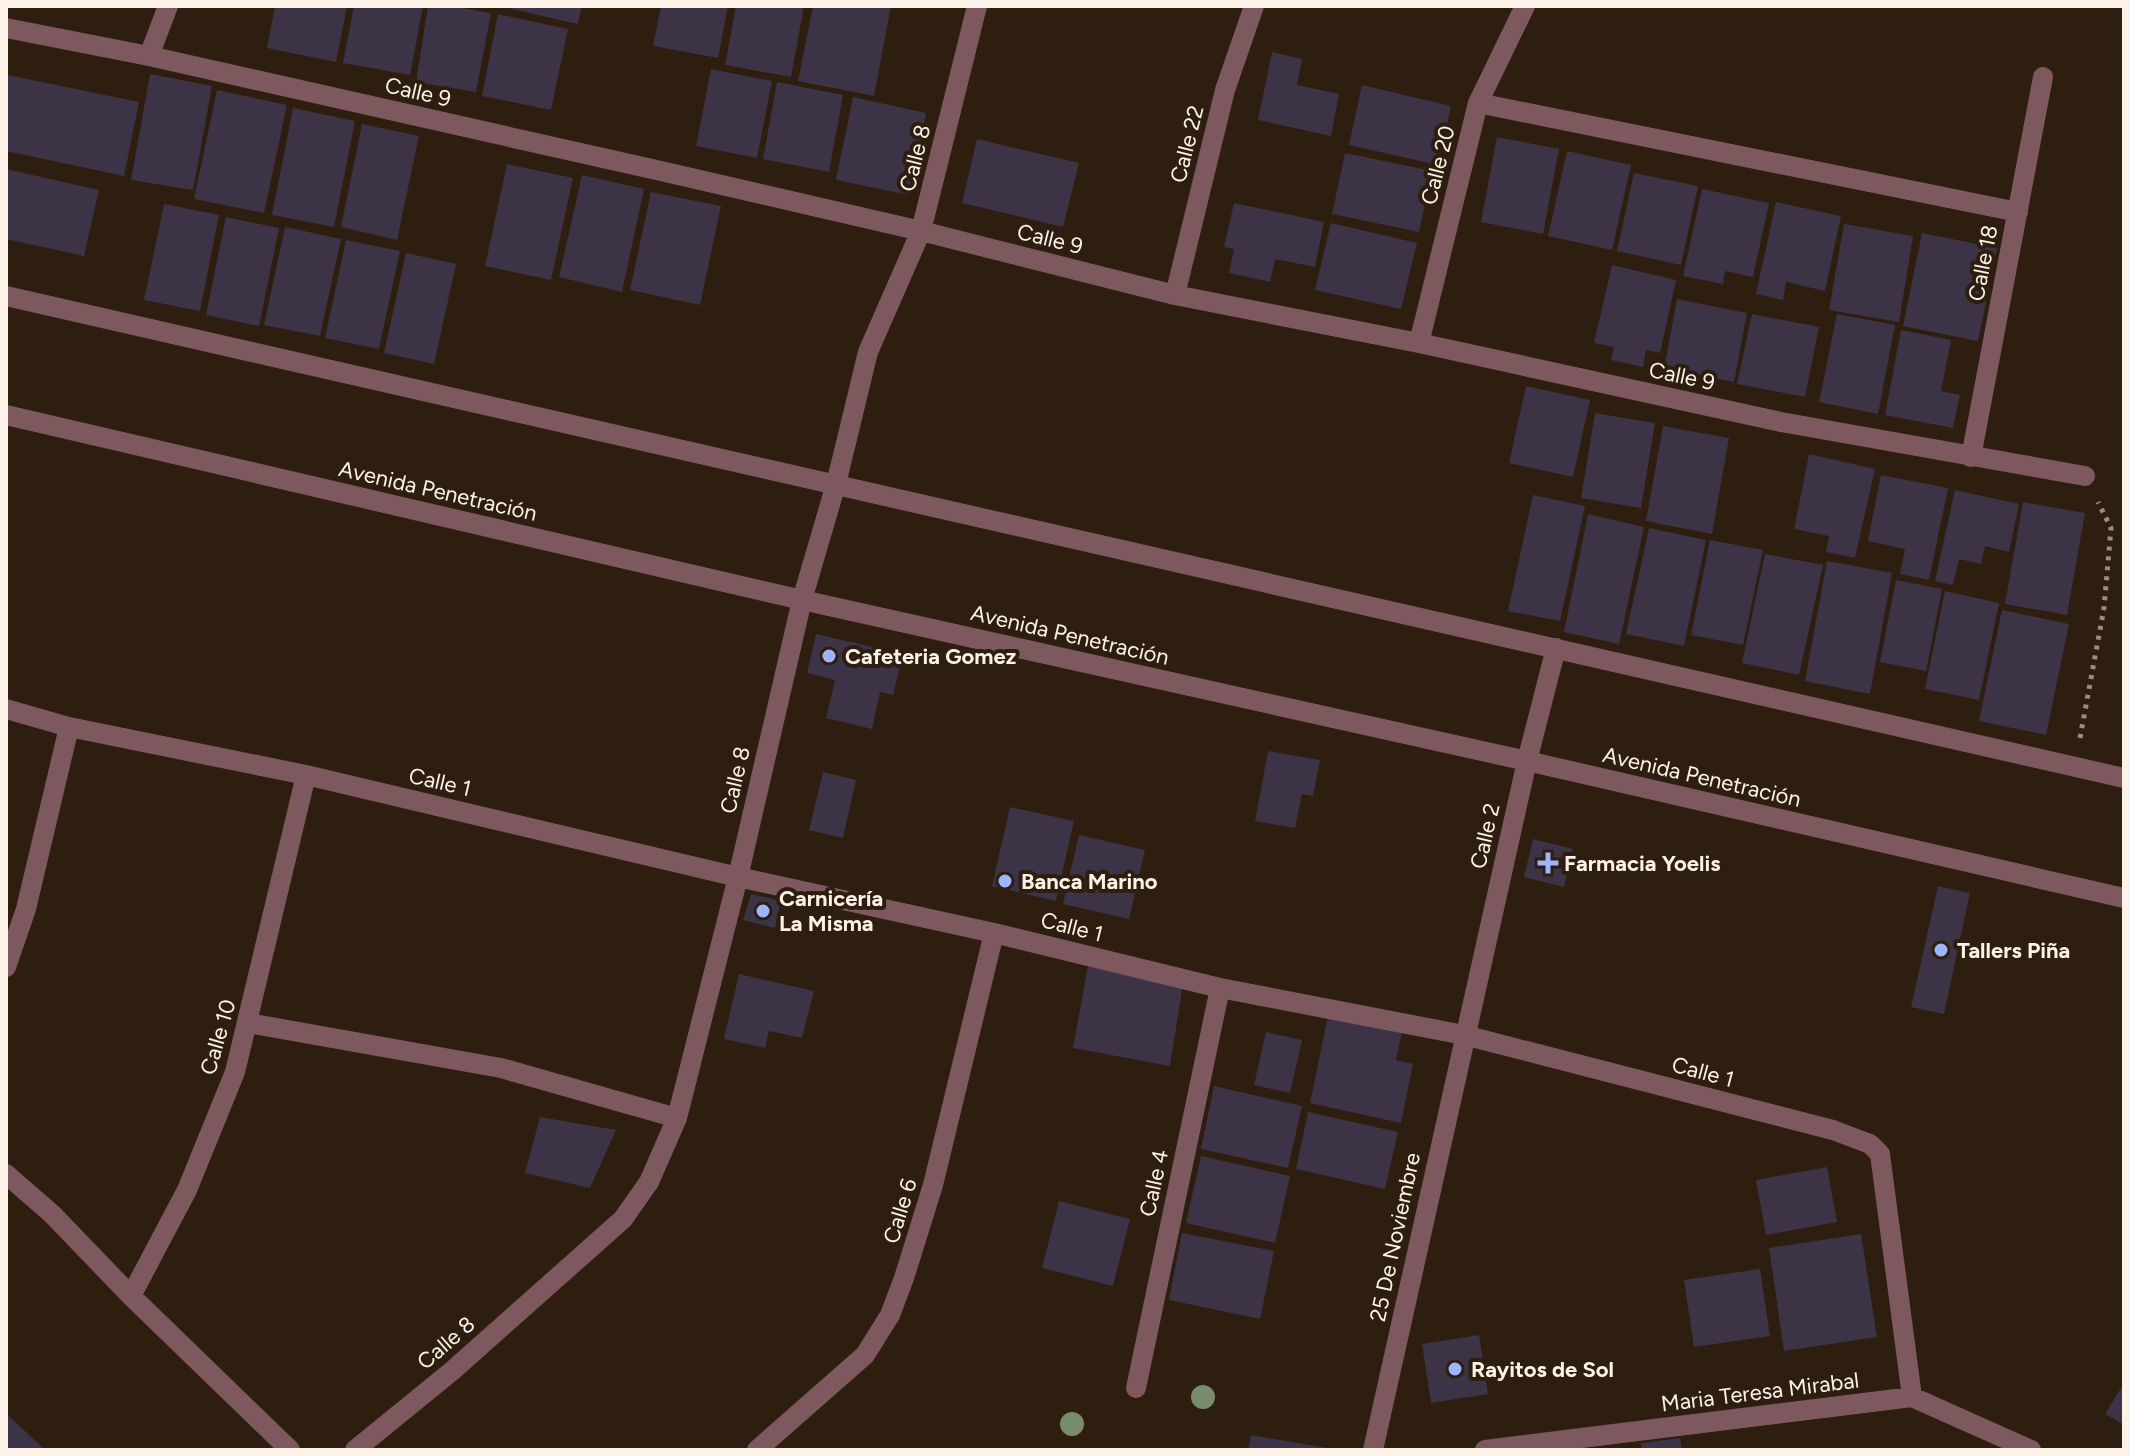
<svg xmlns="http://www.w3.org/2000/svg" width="2130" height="1456" font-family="Figtree,sans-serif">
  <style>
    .building { fill: #3d3346 }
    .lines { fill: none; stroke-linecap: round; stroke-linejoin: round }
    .path { stroke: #998d80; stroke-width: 5; stroke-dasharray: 4 6; stroke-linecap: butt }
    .minor { stroke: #7d585f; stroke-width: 20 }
    .tree { fill: #788b6a }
    .poi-dot { fill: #9eb4fd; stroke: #2d1e0f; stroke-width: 3 }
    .labels { text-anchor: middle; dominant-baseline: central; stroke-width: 8; stroke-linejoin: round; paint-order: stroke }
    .street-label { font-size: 22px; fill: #fcf2e8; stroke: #2d1e0f }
    .poi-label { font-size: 22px; font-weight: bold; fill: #fcf2e8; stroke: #2d1e0f; text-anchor: start }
  </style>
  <rect width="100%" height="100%" fill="#2d1e0f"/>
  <path class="building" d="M 275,6 L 347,6 L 336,62 L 267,48 Z
    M 354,6 L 423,6 L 410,75 L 343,63 Z
    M 428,6 L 451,6 L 491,13 L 476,92 L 416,82 Z
    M 513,6 L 582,6 L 578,24 L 512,9 Z
    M 661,6 L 728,6 L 718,58 L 653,46 Z
    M 736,6 L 804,6 L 791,77 L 725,65 Z
    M 813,6 L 891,6 L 874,96 L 798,81 Z
    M 498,14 L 568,29 L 551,110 L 482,96 Z
    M 1272,52 L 1302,59 L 1297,85 L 1339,94 L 1331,136 L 1258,120 Z
    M 711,69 L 772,81 L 757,158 L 696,146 Z
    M 150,74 L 212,86 L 193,190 L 131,180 Z
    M 8,75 L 139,102 L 124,176 L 6,151 L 6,87 Z
    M 777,82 L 843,95 L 829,172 L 763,159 Z
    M 1362,85 L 1451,106 L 1438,165 L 1349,145 Z
    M 217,90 L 287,105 L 264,213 L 194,199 Z
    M 853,97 L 926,113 L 909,195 L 836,180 Z
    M 293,108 L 355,121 L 334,227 L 272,215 Z
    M 362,124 L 419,136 L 397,240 L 341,227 Z
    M 1497,137 L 1559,149 L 1543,234 L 1481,222 Z
    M 977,139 L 1079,163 L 1063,227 L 962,203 Z
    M 1567,151 L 1631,165 L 1612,250 L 1548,236 Z
    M 1345,153 L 1432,171 L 1419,232 L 1332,214 Z
    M 507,164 L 573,178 L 551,280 L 485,266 Z
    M 6,169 L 99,190 L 84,256 L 6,239 Z
    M 1634,173 L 1698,186 L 1681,265 L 1617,251 Z
    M 582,175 L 644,189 L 622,292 L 559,277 Z
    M 1702,189 L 1769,203 L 1753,277 L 1725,271 L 1723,284 L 1683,276 Z
    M 651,192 L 721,206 L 700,305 L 630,290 Z
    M 1776,202 L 1841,216 L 1825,291 L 1786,282 L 1783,300 L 1756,294 Z
    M 1234,203 L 1324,222 L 1315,267 L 1275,259 L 1270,282 L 1229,273 L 1234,249 L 1224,247 Z
    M 164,204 L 219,215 L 200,311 L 144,300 Z
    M 226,217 L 279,228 L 259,326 L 206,315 Z
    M 1331,223 L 1417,243 L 1401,309 L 1315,290 Z
    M 1844,224 L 1913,236 L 1899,322 L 1829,310 Z
    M 285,227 L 341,239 L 320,336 L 264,325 Z
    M 1922,233 L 1997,248 L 1978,341 L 1903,326 Z
    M 346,240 L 400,251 L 379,349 L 325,338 Z
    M 406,253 L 456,264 L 434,364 L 384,353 Z
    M 1612,265 L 1676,280 L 1660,353 L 1646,350 L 1643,367 L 1611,360 L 1614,347 L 1594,343 Z
    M 1677,299 L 1747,313 L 1734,382 L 1664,369 Z
    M 1752,314 L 1819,327 L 1805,397 L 1737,384 Z
    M 1837,314 L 1895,325 L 1878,414 L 1819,402 Z
    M 1901,330 L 1951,340 L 1941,391 L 1960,395 L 1953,428 L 1885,415 Z
    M 1526,386 L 1590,400 L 1573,477 L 1509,463 Z
    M 1595,413 L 1655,423 L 1641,508 L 1581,498 Z
    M 1663,426 L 1729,438 L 1712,534 L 1646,521 Z
    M 1809,454 L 1875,469 L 1855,558 L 1826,552 L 1829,536 L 1794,529 Z
    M 1881,475 L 1948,488 L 1929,580 L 1900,574 L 1905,549 L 1868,541 Z
    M 1955,490 L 2019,504 L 2009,552 L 1985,546 L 1981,564 L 1959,559 L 1953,585 L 1935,581 Z
    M 1533,495 L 1585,506 L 1560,621 L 1508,611 Z
    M 2023,502 L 2085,513 L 2067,615 L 2005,604 Z
    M 1588,514 L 1644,527 L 1619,644 L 1564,632 Z
    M 1649,528 L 1706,540 L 1684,646 L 1626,634 Z
    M 1710,540 L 1763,550 L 1743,645 L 1691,635 Z
    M 1765,554 L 1823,565 L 1799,675 L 1742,663 Z
    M 1827,561 L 1892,573 L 1870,694 L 1805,681 Z
    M 1896,580 L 1942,589 L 1926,671 L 1880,662 Z
    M 1945,591 L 1999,603 L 1979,700 L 1925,689 Z
    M 2002,610 L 2069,624 L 2046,735 L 1979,721 Z
    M 816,634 L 903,654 L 893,695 L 880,692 L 872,729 L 826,718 L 835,680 L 807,673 Z
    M 1268,751 L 1320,760 L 1313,796 L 1302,794 L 1295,828 L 1255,821 Z
    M 823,772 L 856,780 L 843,838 L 809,830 Z
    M 1010,807 L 1074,821 L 1056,901 L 992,886 Z
    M 1079,835 L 1145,850 L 1129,919 L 1063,904 Z
    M 1533,839 L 1573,849 L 1564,887 L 1524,877 Z
    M 1938,886 L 1970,893 L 1944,1014 L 1911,1007 Z
    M 751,894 L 781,901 L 775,928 L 743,920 Z
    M 1089,960 L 1177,983 L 1182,990 L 1170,1066 L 1073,1048 Z
    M 739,974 L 814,991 L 802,1038 L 769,1031 L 765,1048 L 724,1039 Z
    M 1329,1011 L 1403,1027 L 1396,1060 L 1413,1064 L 1401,1123 L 1310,1103 Z
    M 1266,1032 L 1302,1040 L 1290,1093 L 1254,1085 Z
    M 1214,1086 L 1302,1106 L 1288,1168 L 1201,1149 Z
    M 1308,1112 L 1398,1132 L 1385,1189 L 1296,1169 Z
    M 540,1117 L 616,1130 L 590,1188 L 525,1173 Z
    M 1201,1156 L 1290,1176 L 1275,1243 L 1186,1223 Z
    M 1827,1167 L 1837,1222 L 1766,1235 L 1756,1180 Z
    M 1059,1201 L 1130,1219 L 1113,1286 L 1042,1268 Z
    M 1182,1233 L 1274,1251 L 1260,1319 L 1169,1300 Z
    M 1861,1234 L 1877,1337 L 1784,1351 L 1769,1248 Z
    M 1760,1269 L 1770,1336 L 1694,1347 L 1684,1280 Z
    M 1479,1335 L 1488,1394 L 1431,1403 L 1422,1344 Z
    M 2124,1383 L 2124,1425 L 2105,1414 Z
    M 8,1415 L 45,1450 L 6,1450 Z
    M 1251,1435 L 1327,1448 L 1327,1450 L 1248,1450 Z
    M 1680,1438 L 1682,1450 L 1641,1450 L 1641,1443 Z"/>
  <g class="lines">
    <path class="path" d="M 2080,738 L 2104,608 L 2111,528 L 2098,502"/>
    <path class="minor" d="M 6,28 L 149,56 L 661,171 L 921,231 L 1175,295 L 1419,343 L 1781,422 L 2085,476
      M 149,56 L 168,6
      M 1478,103 L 2018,212
      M 1175,295 L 1225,90 L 1254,6
      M 6,296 L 2124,778
      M 1419,343 L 1478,103 L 1525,6
      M 6,415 L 802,600 L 1527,761 L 2124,898
      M 1971,457 L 2043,77
      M 6,709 L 69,727 L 306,775 L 738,877 L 994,933 L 1220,988 L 1464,1035 L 1833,1130 L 1870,1144 L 1880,1154 L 1912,1397
      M 6,967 L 26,909 L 69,727
      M 248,1023 L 501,1068 L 677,1118
      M 6,1174 L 52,1214 L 131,1296 L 290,1450
      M 131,1296 L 187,1190 L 235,1072 L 306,775
      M 1136,1388 L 1220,988
      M 355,1450 L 452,1371 L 623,1219 L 649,1182 L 677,1118 L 738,877 L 802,600 L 836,484 L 868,352 L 921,231 L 977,6
      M 757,1450 L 865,1355 L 890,1315 L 904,1278 L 933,1185 L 994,933
      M 1373,1450 L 1527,761 L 1556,648
      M 1485,1450 L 1912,1397 L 2031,1450"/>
  </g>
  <g class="tree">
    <circle cx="1203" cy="1397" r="12"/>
    <circle cx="1072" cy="1424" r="12"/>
  </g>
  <g class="poi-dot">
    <circle cx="829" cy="656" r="8"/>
    <path d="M1544 851h8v8h8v8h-8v8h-8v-8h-8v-8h8z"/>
    <circle cx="1005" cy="881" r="8"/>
    <circle cx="763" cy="911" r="8"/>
    <circle cx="1941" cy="950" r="8"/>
    <circle cx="1455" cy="1369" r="8"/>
  </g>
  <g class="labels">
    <g class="street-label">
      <text transform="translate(418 92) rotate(13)">Calle 9</text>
      <text transform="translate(1187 144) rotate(-76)">Calle 22</text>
      <text transform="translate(915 158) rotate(-76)">Calle 8</text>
      <text transform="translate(1438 165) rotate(-76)">Calle 20</text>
      <text transform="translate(1050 239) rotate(14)">Calle 9</text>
      <text transform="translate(1983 263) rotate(-79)">Calle 18</text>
      <text transform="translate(1682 376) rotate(12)">Calle 9</text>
      <text transform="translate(438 491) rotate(13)">Avenida Penetración</text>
      <text transform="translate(1070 635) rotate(13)">Avenida Penetración</text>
      <text transform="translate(1702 777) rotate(13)">Avenida Penetración</text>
      <text transform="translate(735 780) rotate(-77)">Calle 8</text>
      <text transform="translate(440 782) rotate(13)">Calle 1</text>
      <text transform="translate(1485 836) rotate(-77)">Calle 2</text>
      <text transform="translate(1072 927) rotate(14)">Calle 1</text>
      <text transform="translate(218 1037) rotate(-74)">Calle 10</text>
      <text transform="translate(1703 1072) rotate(15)">Calle 1</text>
      <text transform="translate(1154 1183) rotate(-78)">Calle 4</text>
      <text transform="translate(900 1211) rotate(-73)">Calle 6</text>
      <text transform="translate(1395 1237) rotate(-78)">25 De Noviembre</text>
      <text transform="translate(446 1343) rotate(-41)">Calle 8</text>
      <text transform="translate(1760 1392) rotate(-7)">Maria Teresa Mirabal</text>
    </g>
    <g class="poi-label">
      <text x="845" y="656">Cafeteria Gomez</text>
      <text x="1564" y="863">Farmacia Yoelis</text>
      <text x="1021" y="881">Banca Marino</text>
      <text x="779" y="898">Carnicería<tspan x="779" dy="25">La Misma</tspan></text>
      <text x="1957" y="950">Tallers Piña</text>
      <text x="1471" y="1369">Rayitos de Sol</text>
    </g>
  </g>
  <rect width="2130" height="1456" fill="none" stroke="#fcf2e8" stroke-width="16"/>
</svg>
